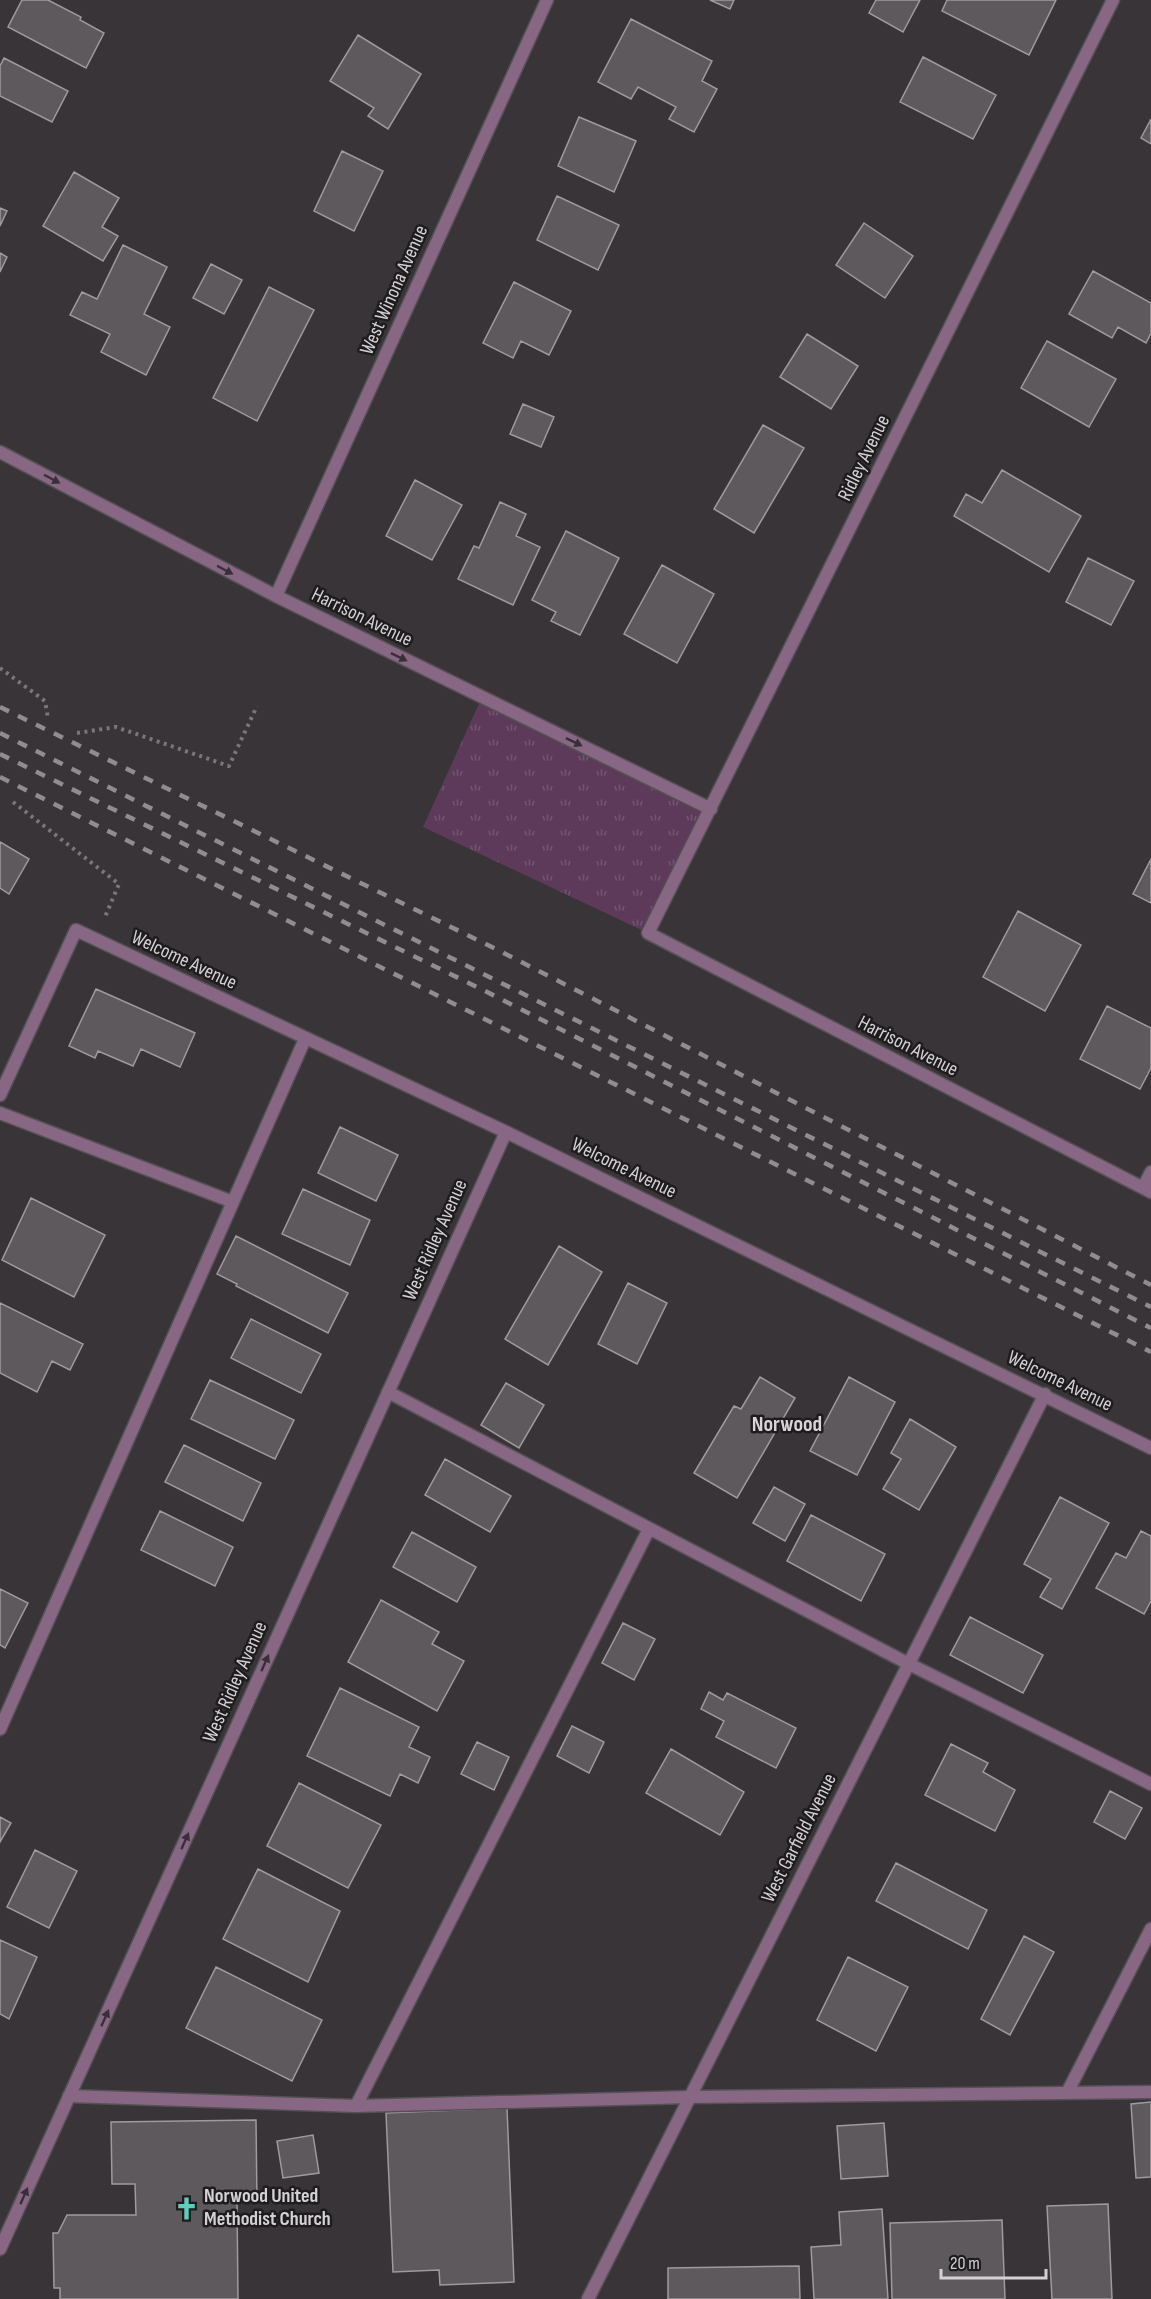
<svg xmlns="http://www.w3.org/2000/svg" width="1151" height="2299" font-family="'Sofia Sans Condensed',sans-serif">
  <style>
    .park { fill: url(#park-tufts) }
    .building { fill: #5e595d; stroke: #9f9a9f; stroke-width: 1.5 }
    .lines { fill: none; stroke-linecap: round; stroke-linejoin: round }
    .service-casing { stroke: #545053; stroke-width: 15 }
    .minor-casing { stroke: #545053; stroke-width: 15 }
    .path { stroke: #7a7679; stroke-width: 4; stroke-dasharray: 3 4.5; stroke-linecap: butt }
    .service { stroke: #886785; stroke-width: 12 }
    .minor { stroke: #886785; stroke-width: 12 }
    .rail { stroke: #908d8f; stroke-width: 4.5; stroke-dasharray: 10 10; stroke-linecap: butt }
    .oneway { fill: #382f38 }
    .labels { text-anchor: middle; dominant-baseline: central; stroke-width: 5; stroke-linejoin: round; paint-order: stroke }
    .street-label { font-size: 20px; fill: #d3d1d3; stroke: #1e1c1e }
    .poi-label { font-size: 20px; font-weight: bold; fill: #d3d1d3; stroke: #1e1c1e; text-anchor: start }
    .quarter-label { font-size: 22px; font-weight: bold; fill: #d9d4d9; stroke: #1e1c1e }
  </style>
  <defs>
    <pattern id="park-tufts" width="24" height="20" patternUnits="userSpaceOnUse" patternTransform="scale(1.5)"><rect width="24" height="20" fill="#5d3a5a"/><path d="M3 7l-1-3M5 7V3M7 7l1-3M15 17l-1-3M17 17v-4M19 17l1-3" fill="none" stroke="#735571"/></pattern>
  </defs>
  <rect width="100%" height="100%" fill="#383437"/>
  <path class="park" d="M 482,697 L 711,809 L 648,933 L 423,827 Z"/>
  <path class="building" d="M 22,0 L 48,0 L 81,17 L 80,20 L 104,33 L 86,68 L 8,27 Z
    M 710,0 L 734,0 L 730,9 Z
    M 876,0 L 920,0 L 903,32 L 869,13 Z
    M 947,0 L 1056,0 L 1029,55 L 942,11 Z
    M 631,19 L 712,61 L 702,81 L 717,89 L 694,132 L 669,119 L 676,107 L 638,87 L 631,99 L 598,82 Z
    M 358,35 L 421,74 L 388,129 L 368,116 L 374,108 L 330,81 Z
    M 923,57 L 996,95 L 973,139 L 900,102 Z
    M 4,58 L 68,91 L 52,122 L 0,96 L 0,66 Z
    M 579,117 L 636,141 L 614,192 L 558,166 Z
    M 1151,119 L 1151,144 L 1141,138 Z
    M 342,151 L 383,171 L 354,231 L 314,211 Z
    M 74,172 L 119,198 L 102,227 L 118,236 L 103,261 L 43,226 Z
    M 557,196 L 619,225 L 598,270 L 537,240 Z
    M 0,208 L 7,211 L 0,226 Z
    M 864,223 L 913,256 L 885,298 L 836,265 Z
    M 123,245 L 167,267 L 144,314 L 170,327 L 146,375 L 101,352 L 110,334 L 70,315 L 82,292 L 97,299 Z
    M 0,253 L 7,257 L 0,272 Z
    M 211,264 L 242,280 L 224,314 L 193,298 Z
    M 1093,271 L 1151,303 L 1151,333 L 1146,343 L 1118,327 L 1112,338 L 1069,314 Z
    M 514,282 L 571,311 L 549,355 L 521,341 L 513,358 L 483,343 Z
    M 269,287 L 314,310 L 257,421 L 213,398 Z
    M 807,334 L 858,366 L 831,409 L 780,377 Z
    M 1047,341 L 1116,379 L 1089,427 L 1021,388 Z
    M 523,404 L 554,417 L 541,447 L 510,434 Z
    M 763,425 L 804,448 L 754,533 L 714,509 Z
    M 1002,470 L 1081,516 L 1049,572 L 954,516 L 966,494 L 982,503 Z
    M 415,480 L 462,505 L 432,560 L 386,536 Z
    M 500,502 L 526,514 L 516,536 L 540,547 L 513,605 L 458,579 L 474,546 L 479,548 Z
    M 566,531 L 619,558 L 580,635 L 551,621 L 556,612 L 532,600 Z
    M 1088,558 L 1134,581 L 1111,625 L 1066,602 Z
    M 662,565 L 714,594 L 677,663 L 624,634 Z
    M 0,842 L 29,859 L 9,894 L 0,888 Z
    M 1151,859 L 1151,903 L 1133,894 Z
    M 1018,911 L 1081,945 L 1045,1011 L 983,977 Z
    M 96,989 L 195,1033 L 180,1067 L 141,1049 L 133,1066 L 98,1051 L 95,1058 L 69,1046 Z
    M 1107,1006 L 1151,1028 L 1151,1068 L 1140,1089 L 1080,1059 Z
    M 340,1127 L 398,1155 L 376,1201 L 318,1173 Z
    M 303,1189 L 370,1220 L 350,1265 L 282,1234 Z
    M 31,1198 L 105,1235 L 74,1297 L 2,1260 Z
    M 236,1236 L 348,1293 L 328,1333 L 236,1286 L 237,1284 L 217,1274 Z
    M 559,1246 L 602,1272 L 548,1365 L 505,1339 Z
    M 628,1283 L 667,1303 L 637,1364 L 598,1344 Z
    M 0,1303 L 83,1344 L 70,1370 L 52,1361 L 37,1392 L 0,1373 Z
    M 251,1319 L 321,1354 L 301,1393 L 231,1358 Z
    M 760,1377 L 795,1398 L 737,1498 L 694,1473 L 734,1406 L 741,1409 Z
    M 849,1377 L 895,1402 L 857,1475 L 810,1451 Z
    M 210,1380 L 294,1420 L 275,1459 L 191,1419 Z
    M 506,1383 L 544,1405 L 519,1448 L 481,1425 Z
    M 910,1419 L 956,1447 L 919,1510 L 883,1489 L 901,1459 L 891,1453 Z
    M 184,1445 L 261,1483 L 243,1521 L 165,1482 Z
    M 445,1459 L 511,1496 L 490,1532 L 425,1495 Z
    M 774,1487 L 805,1504 L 785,1541 L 753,1523 Z
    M 1060,1497 L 1109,1523 L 1062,1609 L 1040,1597 L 1051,1579 L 1024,1564 Z
    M 160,1511 L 233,1547 L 215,1586 L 141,1550 Z
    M 811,1515 L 885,1554 L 861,1601 L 787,1561 Z
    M 1141,1531 L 1151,1536 L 1151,1601 L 1144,1614 L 1096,1588 L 1116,1553 L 1126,1558 Z
    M 412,1532 L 476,1567 L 457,1602 L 393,1567 Z
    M 0,1589 L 28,1603 L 5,1648 L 0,1645 Z
    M 381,1600 L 439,1632 L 432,1644 L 464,1661 L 437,1711 L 348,1662 Z
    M 970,1617 L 1043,1655 L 1023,1693 L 950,1655 Z
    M 623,1623 L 655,1639 L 634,1680 L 602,1663 Z
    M 340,1688 L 419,1727 L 409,1747 L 430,1757 L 418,1783 L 400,1774 L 390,1796 L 307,1756 Z
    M 709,1692 L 723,1700 L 727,1693 L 796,1728 L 776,1768 L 716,1737 L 724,1721 L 701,1709 Z
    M 572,1726 L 604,1742 L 589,1773 L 557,1756 Z
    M 477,1742 L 509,1757 L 494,1790 L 461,1774 Z
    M 951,1744 L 988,1763 L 983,1772 L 1015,1790 L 995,1831 L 925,1795 Z
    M 671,1749 L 744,1792 L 720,1835 L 646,1793 Z
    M 299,1783 L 381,1825 L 348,1888 L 267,1846 Z
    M 1110,1791 L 1142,1808 L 1125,1839 L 1094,1822 Z
    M 0,1817 L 11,1823 L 0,1842 Z
    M 35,1850 L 77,1871 L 49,1928 L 7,1907 Z
    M 896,1863 L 987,1910 L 968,1949 L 876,1901 Z
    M 258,1869 L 340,1911 L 308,1982 L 223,1939 Z
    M 1024,1936 L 1054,1952 L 1010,2035 L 981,2019 Z
    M 0,1940 L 37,1957 L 9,2019 L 0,2014 Z
    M 848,1957 L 908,1987 L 876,2051 L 817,2020 Z
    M 216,1967 L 322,2020 L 292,2081 L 186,2028 Z
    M 1151,2102 L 1151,2177 L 1136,2178 L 1131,2104 Z
    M 507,2108 L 514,2282 L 440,2285 L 439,2270 L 393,2272 L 386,2113 Z
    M 256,2120 L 257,2202 L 237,2202 L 238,2299 L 60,2299 L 60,2288 L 54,2288 L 53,2233 L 58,2233 L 67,2215 L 136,2215 L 135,2184 L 112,2184 L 111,2122 Z
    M 884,2123 L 888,2176 L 841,2179 L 837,2126 Z
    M 313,2135 L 319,2173 L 283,2178 L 277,2141 Z
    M 1108,2204 L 1112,2299 L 1052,2299 L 1047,2206 Z
    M 882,2209 L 888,2299 L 814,2299 L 811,2247 L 841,2245 L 839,2212 Z
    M 1002,2220 L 1005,2299 L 892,2299 L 890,2223 Z
    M 799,2266 L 800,2299 L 668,2299 L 668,2268 Z"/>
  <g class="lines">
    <defs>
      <path id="service" d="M 0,1113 L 233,1202
        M 388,1392 L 909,1664 L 1151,1784
        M 0,1729 L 305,1039
        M 1067,2093 L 1151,1929
        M 69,2096 L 356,2106 L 690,2097 L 1151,2092
        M 356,2106 L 649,1529"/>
      <path id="minor" d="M 1113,0 L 648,933 L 1151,1192
        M 0,452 L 276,596 L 711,809
        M 276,596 L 547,0
        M 0,1095 L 76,930 L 506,1132 L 1151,1448
        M 1143,1188 L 1151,1172
        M 0,2249 L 506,1132
        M 588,2299 L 1045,1394"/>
    </defs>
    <use href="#service" class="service-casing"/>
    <use href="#minor" class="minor-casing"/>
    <path class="path" d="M 0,668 L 45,701 L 48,718
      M 77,733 L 116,727 L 229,766 L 257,706
      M 13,802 L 119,884 L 105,917"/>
    <use href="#service" class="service"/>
    <use href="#minor" class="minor"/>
    <path class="rail" d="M 0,707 L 496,949 L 1151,1285
      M 0,733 L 1151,1307
      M 0,754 L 481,989 L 1151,1328
      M 0,777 L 1151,1352"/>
  </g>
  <defs><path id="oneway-solid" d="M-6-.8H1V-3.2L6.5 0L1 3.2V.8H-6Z" transform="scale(1.5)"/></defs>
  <g class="oneway">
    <use href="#oneway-solid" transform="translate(52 479) rotate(28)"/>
    <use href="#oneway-solid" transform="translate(225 570) rotate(28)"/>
    <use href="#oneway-solid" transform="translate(399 657) rotate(26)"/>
    <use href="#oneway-solid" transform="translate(574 742) rotate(26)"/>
    <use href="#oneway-solid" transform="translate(265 1663) rotate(-66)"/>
    <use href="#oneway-solid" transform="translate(185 1841) rotate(-66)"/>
    <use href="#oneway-solid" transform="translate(105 2018) rotate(-66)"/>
    <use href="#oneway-solid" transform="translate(24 2196) rotate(-66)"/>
  </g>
  <defs>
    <symbol id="church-bare" viewBox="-9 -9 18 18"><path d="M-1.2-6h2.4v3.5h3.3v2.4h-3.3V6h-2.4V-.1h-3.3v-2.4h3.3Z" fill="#5dceb9" stroke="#1e1c1e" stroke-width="2.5" paint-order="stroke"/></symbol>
  </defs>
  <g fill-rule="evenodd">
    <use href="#church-bare" x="170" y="2192" width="33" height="33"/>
  </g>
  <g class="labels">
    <g class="street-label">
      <text transform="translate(394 290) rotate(-66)">West Winona Avenue</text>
      <text transform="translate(864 458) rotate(-64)">Ridley Avenue</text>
      <text transform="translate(362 617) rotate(26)">Harrison Avenue</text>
      <text transform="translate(184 960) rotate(25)">Welcome Avenue</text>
      <text transform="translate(908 1046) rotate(27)">Harrison Avenue</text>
      <text transform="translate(624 1168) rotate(26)">Welcome Avenue</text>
      <text transform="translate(435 1240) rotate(-66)">West Ridley Avenue</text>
      <text transform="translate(1060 1381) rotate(26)">Welcome Avenue</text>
      <text transform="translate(235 1682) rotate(-66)">West Ridley Avenue</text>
      <text transform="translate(799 1838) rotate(-63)">West Garfield Avenue</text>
    </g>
    <g class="poi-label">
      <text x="204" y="2196">Norwood United<tspan x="204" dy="23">Methodist Church</tspan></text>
    </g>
    <g class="quarter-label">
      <text x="787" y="1424">Norwood</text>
    </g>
  </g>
  <path d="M941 2269v9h105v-9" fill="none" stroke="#d3d1d3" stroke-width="3"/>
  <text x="950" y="2269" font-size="18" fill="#d3d1d3" stroke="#1e1c1e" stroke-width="4.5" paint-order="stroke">20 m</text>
</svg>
